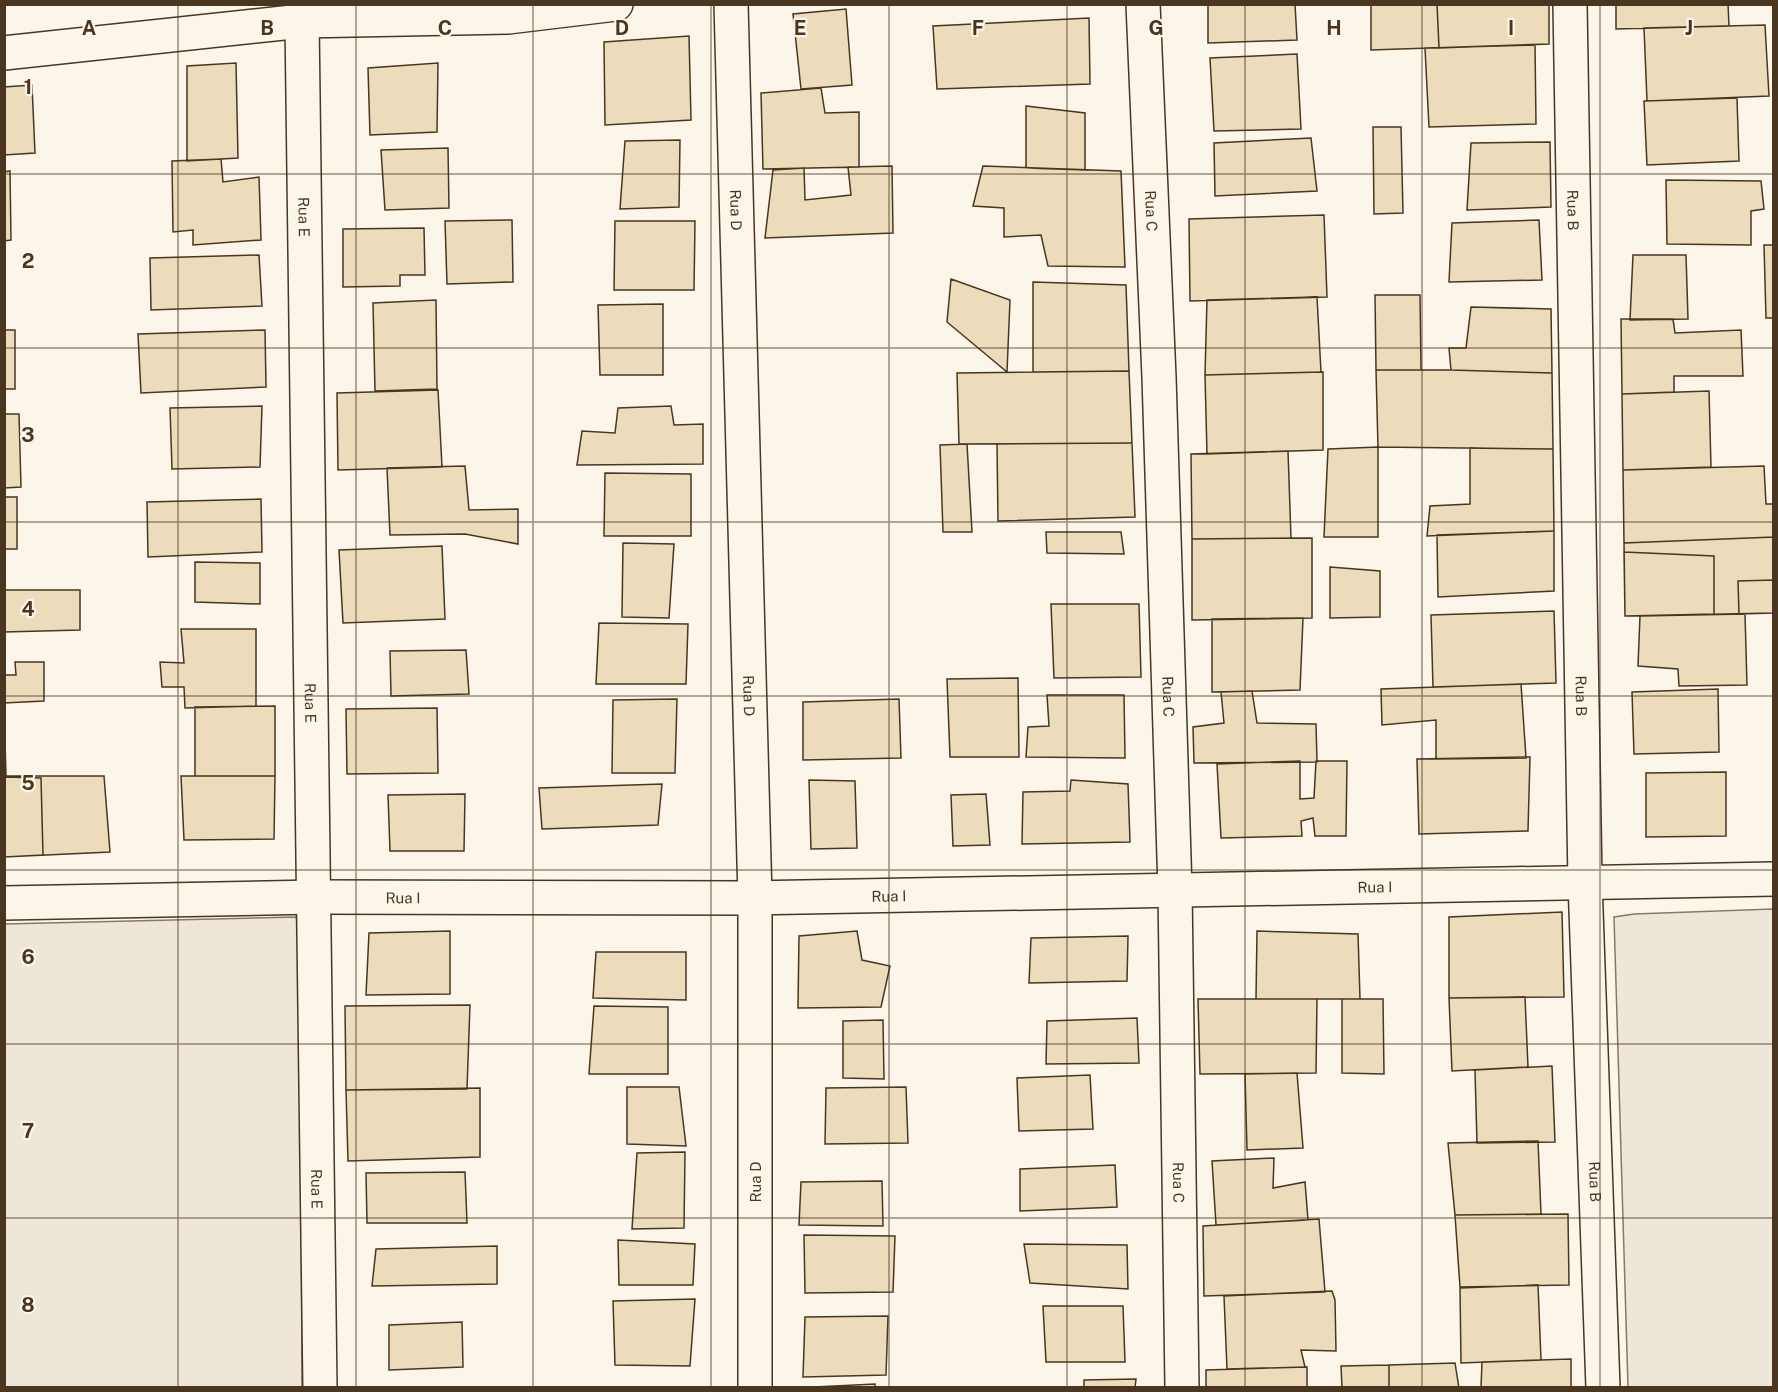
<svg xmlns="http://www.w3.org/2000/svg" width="1778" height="1392" font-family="'Public Sans',sans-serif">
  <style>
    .green { fill: #ede6d9; stroke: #887966; stroke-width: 1.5 }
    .building { fill: #ecdcbc; stroke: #4a3520; stroke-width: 1.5 }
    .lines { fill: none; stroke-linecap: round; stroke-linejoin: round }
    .minor-casing { stroke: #4a3520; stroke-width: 36 }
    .major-casing { stroke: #4a3520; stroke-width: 36 }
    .minor { stroke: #fbf6e9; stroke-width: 33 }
    .major { stroke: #fbf6e9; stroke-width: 33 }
    .grid { fill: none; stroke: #4a3520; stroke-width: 1.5; stroke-opacity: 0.55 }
    .labels { text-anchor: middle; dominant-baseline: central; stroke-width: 4.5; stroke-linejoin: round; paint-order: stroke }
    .street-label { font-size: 15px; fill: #4a3520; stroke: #fbf6e9 }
    .grid-label { font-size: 20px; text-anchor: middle; font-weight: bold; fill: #4a3520; stroke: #fbf6e9; stroke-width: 4.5; stroke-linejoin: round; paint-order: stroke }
  </style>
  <rect width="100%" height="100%" fill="#fbf6e9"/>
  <path class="green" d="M 1773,909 L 1773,1387 L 1628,1387 L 1614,917 L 1634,914 Z
    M 296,917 L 300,931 L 302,1387 L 5,1387 L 4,924 Z"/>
  <path class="building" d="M 1208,4 L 1295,4 L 1297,40 L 1208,43 Z
    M 1371,4 L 1549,4 L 1549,44 L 1371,50 Z
    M 1437,4 L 1549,4 L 1549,44 L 1439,48 Z
    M 1616,4 L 1728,4 L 1729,26 L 1616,29 Z
    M 846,9 L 852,85 L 801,89 L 793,14 Z
    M 1089,18 L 1090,84 L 937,89 L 933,26 Z
    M 1765,25 L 1769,96 L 1647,101 L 1644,28 Z
    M 689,36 L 691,120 L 605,125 L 604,42 Z
    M 1535,45 L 1536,124 L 1429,127 L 1425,48 Z
    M 1297,54 L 1301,129 L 1214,131 L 1210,58 Z
    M 236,63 L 238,158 L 187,161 L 187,66 Z
    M 438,63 L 437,132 L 370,135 L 368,68 Z
    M 32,85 L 35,153 L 4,155 L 4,87 Z
    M 821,88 L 825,113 L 859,112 L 859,167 L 763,169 L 761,93 Z
    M 1737,98 L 1739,161 L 1647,165 L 1644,101 Z
    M 1026,106 L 1085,113 L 1085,170 L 1026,168 Z
    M 1373,127 L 1401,127 L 1403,213 L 1374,214 Z
    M 1311,138 L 1317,191 L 1215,196 L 1214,143 Z
    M 680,140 L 679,207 L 620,209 L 625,141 Z
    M 1550,142 L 1551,207 L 1467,210 L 1471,143 Z
    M 448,148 L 449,208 L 385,210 L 381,150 Z
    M 221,159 L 223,182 L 259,177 L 261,240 L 193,245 L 193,230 L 173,232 L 172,161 Z
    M 892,166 L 893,233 L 765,238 L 773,170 L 804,168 L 805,200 L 851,195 L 848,167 Z
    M 983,166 L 1121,171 L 1125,267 L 1048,266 L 1041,235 L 1004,237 L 1004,208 L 973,206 Z
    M 10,171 L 11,240 L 4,241 L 4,172 Z
    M 1666,180 L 1761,181 L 1764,209 L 1751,211 L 1751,245 L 1667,244 Z
    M 1324,215 L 1327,297 L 1190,301 L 1189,219 Z
    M 512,220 L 513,282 L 447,284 L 445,221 Z
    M 1539,220 L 1542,280 L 1449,282 L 1452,223 Z
    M 615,221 L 695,221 L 694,290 L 614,290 Z
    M 424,228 L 425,275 L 400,275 L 400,286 L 343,287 L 343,229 Z
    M 1764,245 L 1774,245 L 1774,318 L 1766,318 Z
    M 259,255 L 262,306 L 151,310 L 150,258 Z
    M 1633,255 L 1686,255 L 1688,319 L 1630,320 Z
    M 951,279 L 1010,300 L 1007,372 L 947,322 Z
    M 1033,282 L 1126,285 L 1129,371 L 1033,372 Z
    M 1375,295 L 1420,295 L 1421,370 L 1376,370 Z
    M 1317,297 L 1321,372 L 1205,375 L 1207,300 Z
    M 436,300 L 437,389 L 375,391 L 373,303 Z
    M 663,304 L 663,375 L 600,375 L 598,305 Z
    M 1471,307 L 1551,309 L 1552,373 L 1451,370 L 1449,348 L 1466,348 Z
    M 1621,319 L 1673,319 L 1675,333 L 1741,330 L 1743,376 L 1674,376 L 1674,392 L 1622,394 Z
    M 4,330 L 15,330 L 15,389 L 4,389 Z
    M 265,330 L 266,387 L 141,393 L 138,334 Z
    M 1376,370 L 1451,370 L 1552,373 L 1553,449 L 1378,447 Z
    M 1129,371 L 1132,443 L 959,444 L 957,373 Z
    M 1323,372 L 1323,450 L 1207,454 L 1205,375 Z
    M 438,390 L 442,467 L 338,470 L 337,393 Z
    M 1709,391 L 1711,467 L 1623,470 L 1622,394 Z
    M 262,406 L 260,467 L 172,469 L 170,408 Z
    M 671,406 L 674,425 L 703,424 L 703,464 L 577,465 L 582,431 L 615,433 L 618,408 Z
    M 4,414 L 19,414 L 21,487 L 4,488 Z
    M 1132,443 L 1135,517 L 998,521 L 997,444 Z
    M 967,444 L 972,532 L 943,532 L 940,445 Z
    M 1378,447 L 1378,537 L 1324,537 L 1328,449 Z
    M 1470,448 L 1553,449 L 1554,531 L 1427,536 L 1430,506 L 1470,504 Z
    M 1288,451 L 1291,538 L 1192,539 L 1191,454 Z
    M 465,466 L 469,510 L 518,509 L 518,544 L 465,534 L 390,535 L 387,468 Z
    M 1764,466 L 1766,504 L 1774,504 L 1774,537 L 1624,543 L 1623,470 Z
    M 605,473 L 691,474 L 691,536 L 604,536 Z
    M 4,497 L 17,497 L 17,549 L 4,549 Z
    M 261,499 L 262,552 L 148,557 L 147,502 Z
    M 1554,531 L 1554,591 L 1438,597 L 1437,535 Z
    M 1046,532 L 1121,532 L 1124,554 L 1047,553 Z
    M 1774,537 L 1774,613 L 1625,616 L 1624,543 Z
    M 1312,538 L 1312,618 L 1192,620 L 1192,539 Z
    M 623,543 L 674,544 L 669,618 L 622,617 Z
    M 442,546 L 445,619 L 343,623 L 339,550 Z
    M 1624,552 L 1714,556 L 1714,614 L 1625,616 Z
    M 195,562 L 260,563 L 260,604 L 195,602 Z
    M 1330,567 L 1380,571 L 1380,617 L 1330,618 Z
    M 1774,580 L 1774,613 L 1739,614 L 1738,581 Z
    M 4,590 L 80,590 L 80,630 L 4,632 Z
    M 1051,604 L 1139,604 L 1141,677 L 1054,678 Z
    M 1554,611 L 1556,683 L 1433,687 L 1431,615 Z
    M 1745,614 L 1747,685 L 1679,686 L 1678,669 L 1638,666 L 1640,616 Z
    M 1303,618 L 1300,690 L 1212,692 L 1212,619 Z
    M 599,623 L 688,624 L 686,684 L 596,684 Z
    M 181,629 L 256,629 L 256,706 L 185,708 L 184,687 L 162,687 L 160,662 L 184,663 Z
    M 466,650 L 469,694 L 391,696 L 390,651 Z
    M 15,662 L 44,662 L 44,701 L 4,703 L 4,675 L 16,675 Z
    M 1018,678 L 1019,757 L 950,757 L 947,679 Z
    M 1521,684 L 1526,758 L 1436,759 L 1436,720 L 1382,725 L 1381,689 Z
    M 1718,689 L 1719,752 L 1634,754 L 1632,692 Z
    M 1252,691 L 1257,723 L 1316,724 L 1317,762 L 1194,763 L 1193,727 L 1224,723 L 1221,692 Z
    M 1047,695 L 1124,695 L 1125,758 L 1026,757 L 1028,727 L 1049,726 Z
    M 677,699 L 675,773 L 612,773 L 613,700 Z
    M 899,699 L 901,758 L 803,760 L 803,702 Z
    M 4,703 L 6,776 L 4,776 Z
    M 275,706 L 275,776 L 195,776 L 195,707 Z
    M 437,708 L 438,773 L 347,774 L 346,709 Z
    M 1530,757 L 1528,831 L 1419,834 L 1417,759 Z
    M 1300,761 L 1300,799 L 1314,798 L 1316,761 L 1347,761 L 1346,836 L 1315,836 L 1313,818 L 1301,821 L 1302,836 L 1221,838 L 1217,764 Z
    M 1726,772 L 1726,836 L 1646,837 L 1646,773 Z
    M 4,776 L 104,776 L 110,852 L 4,857 Z
    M 181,776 L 275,776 L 274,839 L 184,840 Z
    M 4,777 L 41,778 L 43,855 L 4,857 Z
    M 809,780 L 855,781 L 857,848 L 811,849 Z
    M 1071,780 L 1128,784 L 1130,842 L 1022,844 L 1023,792 L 1070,791 Z
    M 662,784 L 658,825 L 542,829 L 539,788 Z
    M 465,794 L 464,851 L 390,851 L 388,795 Z
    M 986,794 L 990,845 L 953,846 L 951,795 Z
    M 1562,912 L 1564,997 L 1449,998 L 1449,917 Z
    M 450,931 L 450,994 L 366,995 L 369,933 Z
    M 857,931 L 862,960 L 890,966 L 881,1007 L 798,1008 L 799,936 Z
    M 1257,931 L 1358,934 L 1360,999 L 1256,999 Z
    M 1128,936 L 1127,981 L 1029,983 L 1031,938 Z
    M 596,952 L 686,952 L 686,1000 L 593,998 Z
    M 1525,997 L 1528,1067 L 1452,1071 L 1449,998 Z
    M 1198,999 L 1317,999 L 1316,1073 L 1200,1074 Z
    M 1342,999 L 1383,999 L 1384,1074 L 1342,1073 Z
    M 470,1005 L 467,1089 L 346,1090 L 345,1006 Z
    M 594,1006 L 668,1007 L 668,1074 L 589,1074 Z
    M 1137,1018 L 1139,1063 L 1046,1064 L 1047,1021 Z
    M 883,1020 L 884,1079 L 843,1078 L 843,1021 Z
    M 1552,1066 L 1555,1142 L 1477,1143 L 1475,1070 Z
    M 1297,1073 L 1303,1148 L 1247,1150 L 1245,1074 Z
    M 1090,1075 L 1093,1129 L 1019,1131 L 1017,1078 Z
    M 627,1087 L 679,1087 L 686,1146 L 627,1144 Z
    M 906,1087 L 908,1143 L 825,1144 L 826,1088 Z
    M 480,1088 L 480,1157 L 348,1161 L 346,1090 Z
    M 1538,1141 L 1541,1214 L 1455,1215 L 1448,1143 Z
    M 685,1152 L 684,1228 L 632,1229 L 637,1153 Z
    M 1274,1158 L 1273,1188 L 1305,1182 L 1308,1220 L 1216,1225 L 1212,1161 Z
    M 1115,1165 L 1117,1207 L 1020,1211 L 1020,1169 Z
    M 465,1172 L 467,1223 L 367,1223 L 366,1173 Z
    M 882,1181 L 883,1226 L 799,1225 L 801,1182 Z
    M 1568,1214 L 1569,1285 L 1460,1287 L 1455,1215 Z
    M 1319,1219 L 1325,1292 L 1204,1296 L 1203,1226 Z
    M 804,1235 L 895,1236 L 893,1292 L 805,1293 Z
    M 618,1240 L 695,1244 L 693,1285 L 619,1285 Z
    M 1024,1244 L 1127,1245 L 1128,1289 L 1030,1283 Z
    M 497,1246 L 497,1284 L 372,1286 L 376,1249 Z
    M 1538,1285 L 1541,1360 L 1461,1363 L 1460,1288 Z
    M 1332,1291 L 1335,1300 L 1336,1351 L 1301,1350 L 1305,1367 L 1227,1369 L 1224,1296 Z
    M 695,1299 L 690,1366 L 615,1365 L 613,1301 Z
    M 1043,1306 L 1123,1306 L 1125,1362 L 1046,1362 Z
    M 888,1316 L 886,1375 L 803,1377 L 805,1317 Z
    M 462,1322 L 463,1367 L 389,1370 L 389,1325 Z
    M 1571,1359 L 1571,1388 L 1481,1388 L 1482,1362 Z
    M 1455,1363 L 1459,1388 L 1389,1388 L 1389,1365 Z
    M 1389,1365 L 1389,1388 L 1342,1388 L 1341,1366 Z
    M 1307,1367 L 1307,1388 L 1206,1388 L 1206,1370 Z
    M 1136,1379 L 1135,1388 L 1084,1388 L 1084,1380 Z
    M 875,1384 L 875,1388 L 814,1388 L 814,1387 Z"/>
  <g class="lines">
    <defs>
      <g id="minor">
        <path id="s1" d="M 731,4 L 755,898 L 755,1388"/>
        <path id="s2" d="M 1143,4 L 1159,377 L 1175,890 L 1182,1388"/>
        <path id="s3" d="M 1570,4 L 1585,882 L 1603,1388"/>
        <path id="s4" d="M 302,21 L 320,1388"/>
        <path id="s5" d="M 4,903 L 315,897 L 755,898 L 1774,879"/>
      </g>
      <path id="major" d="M 4,53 L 302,21 L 508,17 L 616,4"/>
    </defs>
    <use href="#minor" class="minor-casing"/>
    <use href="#major" class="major-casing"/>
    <use href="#minor" class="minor"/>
    <use href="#major" class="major"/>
  </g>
  <path class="grid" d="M 178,4 L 178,1388M 356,4 L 356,1388M 533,4 L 533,1388M 711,4 L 711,1388M 889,4 L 889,1388M 1067,4 L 1067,1388M 1245,4 L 1245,1388M 1422,4 L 1422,1388M 1600,4 L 1600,1388M 4,174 L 1774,174M 4,348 L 1774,348M 4,522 L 1774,522M 4,696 L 1774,696M 4,870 L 1774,870M 4,1044 L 1774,1044M 4,1218 L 1774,1218"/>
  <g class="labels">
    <g class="street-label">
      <text stroke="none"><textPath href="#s1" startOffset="206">Rua D</textPath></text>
      <text stroke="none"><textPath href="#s2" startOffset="207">Rua C</textPath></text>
      <text stroke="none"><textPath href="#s3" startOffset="206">Rua B</textPath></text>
      <text stroke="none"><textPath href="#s4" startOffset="196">Rua E</textPath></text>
      <text stroke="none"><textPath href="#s1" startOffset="692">Rua D</textPath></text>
      <text stroke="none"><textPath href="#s2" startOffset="693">Rua C</textPath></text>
      <text stroke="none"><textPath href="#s3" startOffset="692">Rua B</textPath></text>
      <text stroke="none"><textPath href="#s4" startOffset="682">Rua E</textPath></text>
      <text stroke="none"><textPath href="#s5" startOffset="1371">Rua I</textPath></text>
      <text stroke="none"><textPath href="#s5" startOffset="885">Rua I</textPath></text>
      <text stroke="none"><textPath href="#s5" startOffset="399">Rua I</textPath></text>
      <text transform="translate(755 1182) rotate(-90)">Rua D</text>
      <text stroke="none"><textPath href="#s2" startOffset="1179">Rua C</textPath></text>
      <text stroke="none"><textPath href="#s3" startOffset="1178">Rua B</textPath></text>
      <text stroke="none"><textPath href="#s4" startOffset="1168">Rua E</textPath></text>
    </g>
  </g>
  <g class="grid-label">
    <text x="89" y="35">A</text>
    <text x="267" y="35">B</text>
    <text x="445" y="35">C</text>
    <text x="622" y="35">D</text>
    <text x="800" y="35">E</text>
    <text x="978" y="35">F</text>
    <text x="1156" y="35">G</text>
    <text x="1334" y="35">H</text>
    <text x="1511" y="35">I</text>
    <text x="1689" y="35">J</text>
    <text x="28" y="94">1</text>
    <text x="28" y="268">2</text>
    <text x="28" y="442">3</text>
    <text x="28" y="616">4</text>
    <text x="28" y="790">5</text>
    <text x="28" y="964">6</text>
    <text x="28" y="1138">7</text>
    <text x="28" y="1312">8</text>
  </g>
  <rect width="1778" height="1392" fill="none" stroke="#4a3520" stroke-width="12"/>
</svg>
